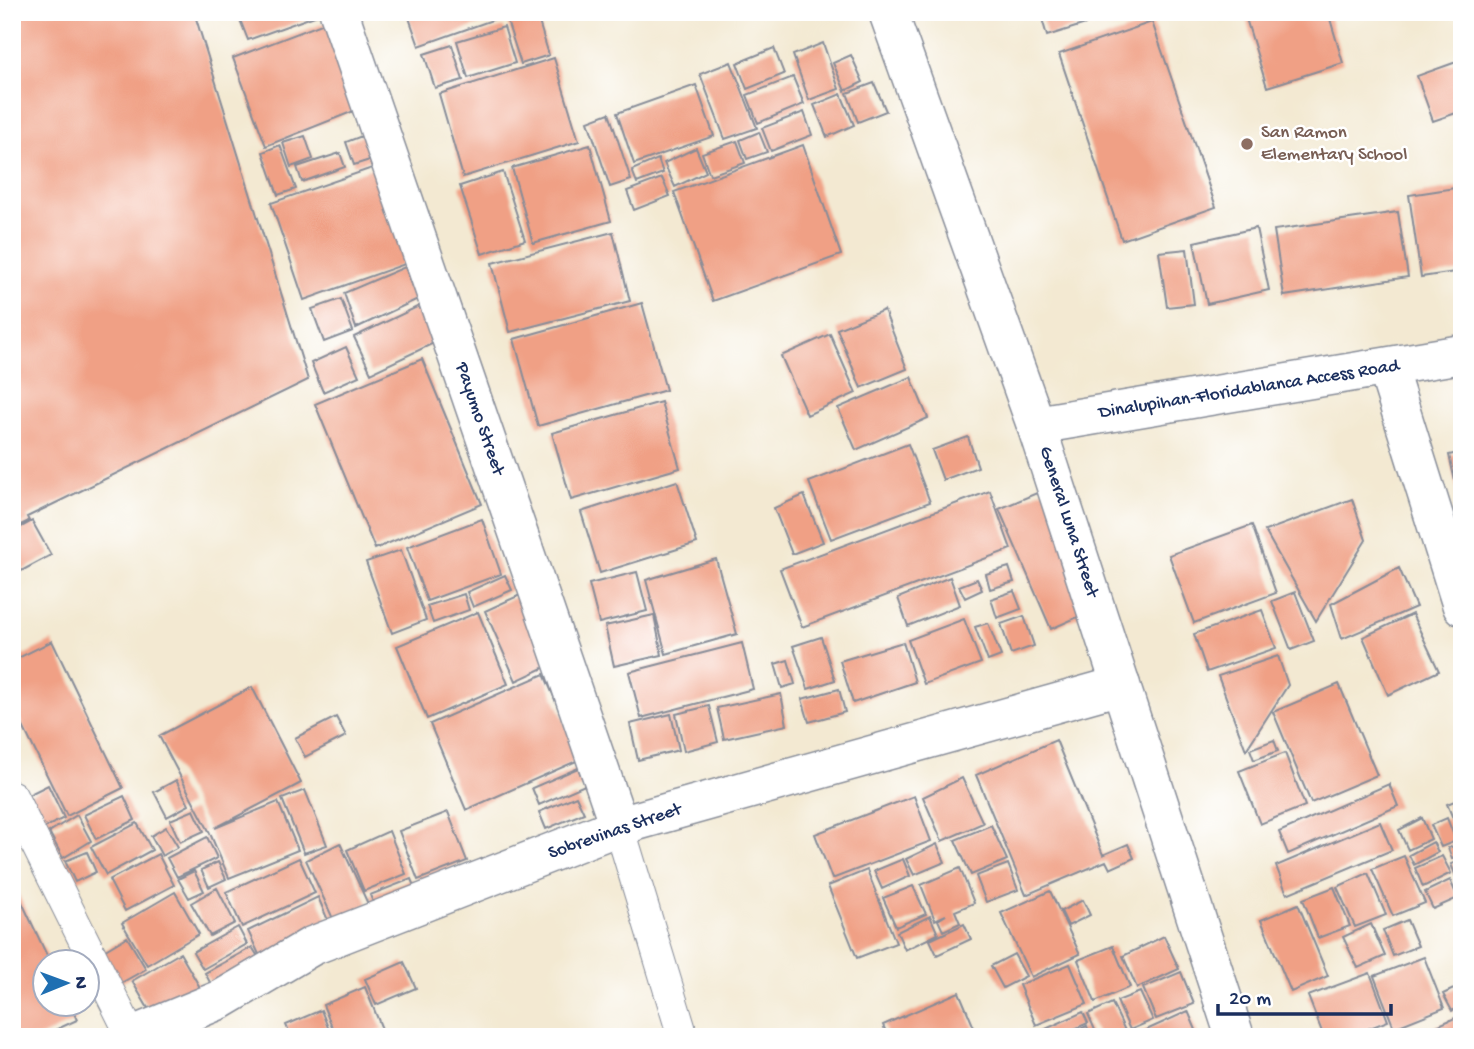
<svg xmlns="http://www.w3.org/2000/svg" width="1474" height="1049" font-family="'Gochi Hand',sans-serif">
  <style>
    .building { fill: #f0a085 }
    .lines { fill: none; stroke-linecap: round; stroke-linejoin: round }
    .service-casing { stroke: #878c98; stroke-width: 32 }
    .minor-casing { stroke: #878c98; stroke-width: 41 }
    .secondary-casing { stroke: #878c98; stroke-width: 41 }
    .primary-casing { stroke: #878c98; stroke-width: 41 }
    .service { stroke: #fff; stroke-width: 30 }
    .minor { stroke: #fff; stroke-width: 38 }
    .secondary { stroke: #fff; stroke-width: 38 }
    .primary { stroke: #fff; stroke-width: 38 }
    .education-dot { fill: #8d6e63; stroke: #fff; stroke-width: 2.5 }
    .labels { text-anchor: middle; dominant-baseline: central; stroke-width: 5; stroke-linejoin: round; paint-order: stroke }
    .education-label { font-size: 19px; fill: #785e54; stroke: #fff; text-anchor: start }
    .street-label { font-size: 19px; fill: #1b2f5e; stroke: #fff }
  </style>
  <rect width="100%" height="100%" fill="#fff"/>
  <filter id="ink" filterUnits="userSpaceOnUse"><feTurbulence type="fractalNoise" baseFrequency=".0143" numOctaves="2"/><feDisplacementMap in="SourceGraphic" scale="14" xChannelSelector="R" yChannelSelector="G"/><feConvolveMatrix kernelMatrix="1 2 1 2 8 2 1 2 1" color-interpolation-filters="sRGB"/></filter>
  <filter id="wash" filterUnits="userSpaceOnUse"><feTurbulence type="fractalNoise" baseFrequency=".00686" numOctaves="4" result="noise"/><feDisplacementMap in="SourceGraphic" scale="28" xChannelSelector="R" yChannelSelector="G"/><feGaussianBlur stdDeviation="1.57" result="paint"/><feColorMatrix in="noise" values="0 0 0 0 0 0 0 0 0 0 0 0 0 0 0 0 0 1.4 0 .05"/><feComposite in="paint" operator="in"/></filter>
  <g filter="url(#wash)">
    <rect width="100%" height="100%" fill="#f3e9d2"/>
    <g id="blocks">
      <path class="building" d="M 12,12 L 194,12 L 308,380 L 27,517 L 29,521 L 12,529 Z
        M 237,12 L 323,12 L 323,13 L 248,40 Z
        M 407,12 L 512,12 L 512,13 L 419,46 Z
        M 536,12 L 549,55 L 521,64 L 507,21 Z
        M 1040,12 L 1121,12 L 1121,13 L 1047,36 Z
        M 1244,12 L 1328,12 L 1343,63 L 1267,87 Z
        M 332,20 L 364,107 L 266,146 L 233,58 Z
        M 1152,22 L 1216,207 L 1122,240 L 1059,54 Z
        M 504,27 L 515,63 L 468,78 L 457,41 Z
        M 823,43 L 839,89 L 809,100 L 793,55 Z
        M 452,45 L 463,80 L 435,88 L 424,54 Z
        M 774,48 L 784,74 L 747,89 L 737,63 Z
        M 851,55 L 863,82 L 845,91 L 833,63 Z
        M 554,58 L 579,141 L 463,177 L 439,94 Z
        M 1462,60 L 1462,111 L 1433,121 L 1417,76 Z
        M 731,62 L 757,128 L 725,139 L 700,74 Z
        M 793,77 L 804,104 L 758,123 L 747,95 Z
        M 874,83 L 886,111 L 858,122 L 847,93 Z
        M 696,85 L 714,136 L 634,164 L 617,113 Z
        M 841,94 L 854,125 L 827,137 L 814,105 Z
        M 804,112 L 812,135 L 771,151 L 762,128 Z
        M 609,113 L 631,180 L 610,187 L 588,121 Z
        M 759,132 L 767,152 L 747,159 L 740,140 Z
        M 367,134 L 376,158 L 354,165 L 346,142 Z
        M 305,136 L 313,159 L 291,167 L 283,143 Z
        M 737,141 L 745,163 L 710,175 L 702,153 Z
        M 280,145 L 296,189 L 278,195 L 263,152 Z
        M 590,145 L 611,221 L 533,243 L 512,168 Z
        M 803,145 L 841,255 L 713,301 L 674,192 Z
        M 696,148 L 706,172 L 675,187 L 664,163 Z
        M 340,153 L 345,167 L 302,182 L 297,167 Z
        M 658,159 L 663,173 L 637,183 L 632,170 Z
        M 375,167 L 408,263 L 304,300 L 271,203 Z
        M 503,172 L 525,240 L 482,254 L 460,186 Z
        M 662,178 L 670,196 L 634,210 L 627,191 Z
        M 1462,187 L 1462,271 L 1421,277 L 1409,195 Z
        M 1398,212 L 1408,277 L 1284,296 L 1274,230 Z
        M 1256,228 L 1269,290 L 1207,304 L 1194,242 Z
        M 613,232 L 630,301 L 510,332 L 492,263 Z
        M 1187,249 L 1194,304 L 1167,307 L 1159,252 Z
        M 405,267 L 418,299 L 356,328 L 344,293 Z
        M 341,299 L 353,331 L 324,342 L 312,309 Z
        M 642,303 L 666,390 L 538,426 L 514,339 Z
        M 419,306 L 436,342 L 371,373 L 354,337 Z
        M 884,310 L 907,369 L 861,388 L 837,329 Z
        M 830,334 L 856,393 L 807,415 L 781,356 Z
        M 346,347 L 359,376 L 323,392 L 311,363 Z
        M 422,359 L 482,504 L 375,549 L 315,404 Z
        M 911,377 L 928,418 L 856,450 L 838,408 Z
        M 661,402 L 680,468 L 571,500 L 552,433 Z
        M 968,437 L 978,467 L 943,480 L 932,450 Z
        M 908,444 L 930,502 L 831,539 L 809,482 Z
        M 1462,452 L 1462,507 L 1461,507 L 1449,455 Z
        M 677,481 L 697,543 L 600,573 L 581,512 Z
        M 1044,490 L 1096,609 L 1051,629 L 999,509 Z
        M 990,491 L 1011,549 L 802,627 L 780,569 Z
        M 804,495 L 823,542 L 792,554 L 774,508 Z
        M 1352,499 L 1366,540 L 1316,621 L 1265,531 Z
        M 482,519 L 501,574 L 427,601 L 407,547 Z
        M 32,521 L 51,555 L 12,576 L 12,532 Z
        M 1252,525 L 1276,593 L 1194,623 L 1169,555 Z
        M 401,550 L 426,620 L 392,633 L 366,562 Z
        M 716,559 L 737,634 L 666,654 L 646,580 Z
        M 1009,567 L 1014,582 L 990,589 L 986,574 Z
        M 1399,568 L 1416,607 L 1342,639 L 1331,604 Z
        M 637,572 L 647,611 L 599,623 L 589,584 Z
        M 505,575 L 512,590 L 473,607 L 467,592 Z
        M 950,577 L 960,605 L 908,626 L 898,598 Z
        M 977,579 L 982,590 L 965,598 L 959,586 Z
        M 1014,591 L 1021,609 L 997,618 L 991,599 Z
        M 1295,592 L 1314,641 L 1291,650 L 1272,601 Z
        M 464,594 L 469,610 L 433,623 L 427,606 Z
        M 520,595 L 550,665 L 516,681 L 485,611 Z
        M 1262,610 L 1276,648 L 1207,672 L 1194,634 Z
        M 478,612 L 508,684 L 427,719 L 397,646 Z
        M 1412,614 L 1439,671 L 1388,695 L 1363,637 Z
        M 654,615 L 662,655 L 614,666 L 605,626 Z
        M 1024,616 L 1034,646 L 1011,654 L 1001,624 Z
        M 964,619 L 981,663 L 924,684 L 908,640 Z
        M 988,623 L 1001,656 L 988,661 L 975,627 Z
        M 821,637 L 835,680 L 808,689 L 793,646 Z
        M 52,641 L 123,788 L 67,816 L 12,704 L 12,661 Z
        M 903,642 L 915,682 L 853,703 L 840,661 Z
        M 742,643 L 753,689 L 641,718 L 629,672 Z
        M 1278,656 L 1288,685 L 1246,750 L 1218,676 Z
        M 788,660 L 795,684 L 782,688 L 775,664 Z
        M 544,674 L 581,759 L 466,810 L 430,724 Z
        M 1339,684 L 1377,775 L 1311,803 L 1273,712 Z
        M 252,687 L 301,783 L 215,828 L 278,802 L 298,850 L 229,878 L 209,831 L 159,736 Z
        M 839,689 L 845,712 L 809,722 L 802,699 Z
        M 781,694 L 787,725 L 724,739 L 717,708 Z
        M 709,706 L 718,742 L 684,751 L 676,714 Z
        M 671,714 L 679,750 L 638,760 L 630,724 Z
        M 336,717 L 346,736 L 305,757 L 295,738 Z
        M 1056,740 L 1103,855 L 1128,844 L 1134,858 L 1110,869 L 1106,861 L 1026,895 L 976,775 Z
        M 1274,740 L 1278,751 L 1254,760 L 1250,749 Z
        M 1285,753 L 1305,806 L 1260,824 L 1239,771 Z
        M 578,768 L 585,785 L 539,805 L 532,788 Z
        M 962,778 L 983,823 L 942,841 L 923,797 Z
        M 176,780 L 189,805 L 167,817 L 154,792 Z
        M 1389,784 L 1398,806 L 1288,854 L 1279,832 Z
        M 48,785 L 64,818 L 44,828 L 28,795 Z
        M 305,790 L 327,845 L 304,853 L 282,799 Z
        M 124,796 L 135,820 L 96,839 L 84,815 Z
        M 576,796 L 584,813 L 546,829 L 539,812 Z
        M 914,796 L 931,841 L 832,879 L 815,834 Z
        M 1462,798 L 1462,840 L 1447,804 Z
        M 194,810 L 204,831 L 180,842 L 170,820 Z
        M 448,812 L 467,861 L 418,880 L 399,831 Z
        M 77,815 L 91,841 L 63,858 L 49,832 Z
        M 1422,818 L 1431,839 L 1408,850 L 1399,830 Z
        M 1447,818 L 1456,841 L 1441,847 L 1431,825 Z
        M 1380,822 L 1392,850 L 1287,894 L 1276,866 Z
        M 137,823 L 152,850 L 106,875 L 91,847 Z
        M 991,825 L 1007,860 L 971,875 L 955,840 Z
        M 166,827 L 178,847 L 162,856 L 151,836 Z
        M 389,831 L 406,874 L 364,891 L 347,850 Z
        M 207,837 L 217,858 L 177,877 L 167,858 Z
        M 1433,842 L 1438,852 L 1414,865 L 1409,855 Z
        M 340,843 L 368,904 L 334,921 L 306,860 Z
        M 1462,843 L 1462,856 L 1452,859 L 1448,848 Z
        M 937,844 L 945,862 L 914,875 L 906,859 Z
        M 87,852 L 96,872 L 75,882 L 65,861 Z
        M 158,854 L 174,885 L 125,911 L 109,880 Z
        M 1404,856 L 1425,903 L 1393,916 L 1372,869 Z
        M 1442,856 L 1451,873 L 1423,887 L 1415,868 Z
        M 299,858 L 315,893 L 242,927 L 226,892 Z
        M 903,859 L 910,876 L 882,889 L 874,871 Z
        M 1462,860 L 1462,892 L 1451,864 Z
        M 218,862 L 226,879 L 209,887 L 201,870 Z
        M 1008,864 L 1018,890 L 986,902 L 976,876 Z
        M 960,868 L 974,903 L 955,911 L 960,923 L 943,931 L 938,920 L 946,915 L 935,920 L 921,885 Z
        M 867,870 L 896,943 L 857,958 L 828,886 Z
        M 194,871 L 204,891 L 189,898 L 178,879 Z
        M 1368,873 L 1386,915 L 1355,927 L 1337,887 Z
        M 411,879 L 416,891 L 375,907 L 370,895 Z
        M 1450,880 L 1458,898 L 1433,909 L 1425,892 Z
        M 12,881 L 50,962 L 46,962 L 46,1004 L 70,1004 L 77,1020 L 40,1037 L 12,1037 Z
        M 913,886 L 926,914 L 896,927 L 883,898 Z
        M 1334,887 L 1350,926 L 1318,938 L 1303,899 Z
        M 217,888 L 235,923 L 210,936 L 191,903 Z
        M 1050,891 L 1080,954 L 1031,977 L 1001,913 Z
        M 175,892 L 199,934 L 147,965 L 122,923 Z
        M 318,897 L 333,932 L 264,965 L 248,931 Z
        M 1083,900 L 1090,915 L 1068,926 L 1061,911 Z
        M 1298,904 L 1328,976 L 1291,992 L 1261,920 Z
        M 930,916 L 938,934 L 905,950 L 897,932 Z
        M 1407,920 L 1418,946 L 1393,956 L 1383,930 Z
        M 964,924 L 971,939 L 937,955 L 930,940 Z
        M 1371,924 L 1385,956 L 1358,968 L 1343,937 Z
        M 238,927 L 247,944 L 203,969 L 193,952 Z
        M 1164,936 L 1179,969 L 1137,988 L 1123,956 Z
        M 127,937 L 146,969 L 121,983 L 102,952 Z
        M 1113,946 L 1130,987 L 1095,1002 L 1078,960 Z
        M 252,947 L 262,963 L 214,990 L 205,973 Z
        M 180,953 L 202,991 L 155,1020 L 132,981 Z
        M 1014,954 L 1026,976 L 1003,988 L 991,966 Z
        M 1424,957 L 1444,1008 L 1394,1028 L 1374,976 Z
        M 404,962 L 416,988 L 376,1005 L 365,979 Z
        M 1070,964 L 1087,1004 L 1036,1025 L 1019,985 Z
        M 1181,972 L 1194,1004 L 1156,1019 L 1143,988 Z
        M 1370,973 L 1388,1021 L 1347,1037 L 1324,1037 L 1308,996 Z
        M 1462,985 L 1462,1006 L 1452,1011 L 1443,994 Z
        M 365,987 L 382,1029 L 364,1037 L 336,1037 L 323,1005 Z
        M 959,992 L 978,1037 L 888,1037 L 883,1025 Z
        M 1140,992 L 1153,1020 L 1130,1030 L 1117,1001 Z
        M 1112,1003 L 1128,1037 L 1098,1037 L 1088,1014 Z
        M 321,1010 L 329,1030 L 313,1037 L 291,1037 L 286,1025 Z
        M 1188,1011 L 1199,1037 L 1131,1037 Z
        M 1083,1012 L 1088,1023 L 1056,1037 L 1041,1037 L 1039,1032 Z
        M 1462,1015 L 1462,1037 L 1438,1037 L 1434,1027 Z
        M 1087,1026 L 1091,1037 L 1064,1037 Z
        M 1433,1029 L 1435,1037 L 1414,1037 Z"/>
    </g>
  </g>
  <g filter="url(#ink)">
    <use href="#blocks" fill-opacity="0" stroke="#878c98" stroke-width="2"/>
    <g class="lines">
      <defs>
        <path id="service" d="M 12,796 L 132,1037
          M 619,826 L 683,1037"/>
        <path id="minor" d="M 339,12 L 619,826
          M 1387,367 L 1462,606
          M 132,1036 L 222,999 L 312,946 L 619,826 L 1121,685"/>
        <path id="secondary" d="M 1036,425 L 1462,354"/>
        <path id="primary" d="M 888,12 L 1036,425 L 1235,1037"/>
      </defs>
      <use href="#service" class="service-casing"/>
      <use href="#minor" class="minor-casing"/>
      <use href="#secondary" class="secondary-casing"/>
      <use href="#primary" class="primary-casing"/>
      <use href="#service" class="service"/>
      <use href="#minor" class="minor"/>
      <use href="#secondary" class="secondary"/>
      <use href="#primary" class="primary"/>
    </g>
  </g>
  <circle class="education-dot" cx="1247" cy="144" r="7"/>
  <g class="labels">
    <g class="education-label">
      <text x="1261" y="133">San Ramon<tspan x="1261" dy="22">Elementary School</tspan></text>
    </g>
    <g class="street-label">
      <text transform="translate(1249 390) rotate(-9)">Dinalupihan-Floridablanca Access Road</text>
      <text transform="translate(479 419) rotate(71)">Payumo Street</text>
      <text transform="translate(1068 522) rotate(72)">General Luna Street</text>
      <text transform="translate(615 832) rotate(-19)">Sobrevinas Street</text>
    </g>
  </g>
  <rect width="1474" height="1049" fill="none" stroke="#fff" stroke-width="42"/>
  <g transform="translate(66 983) rotate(89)"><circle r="33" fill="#ffffff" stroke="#a4acbf" stroke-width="2"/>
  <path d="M0-5L12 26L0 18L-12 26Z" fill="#1f6fb2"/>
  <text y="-10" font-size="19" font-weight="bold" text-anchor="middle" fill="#1b2f5e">N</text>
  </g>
  <path d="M1218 1004v10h173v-10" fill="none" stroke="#1b2f5e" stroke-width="3.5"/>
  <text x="1229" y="1004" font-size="21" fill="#1b2f5e" stroke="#ffffff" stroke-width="5" paint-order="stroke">20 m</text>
</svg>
